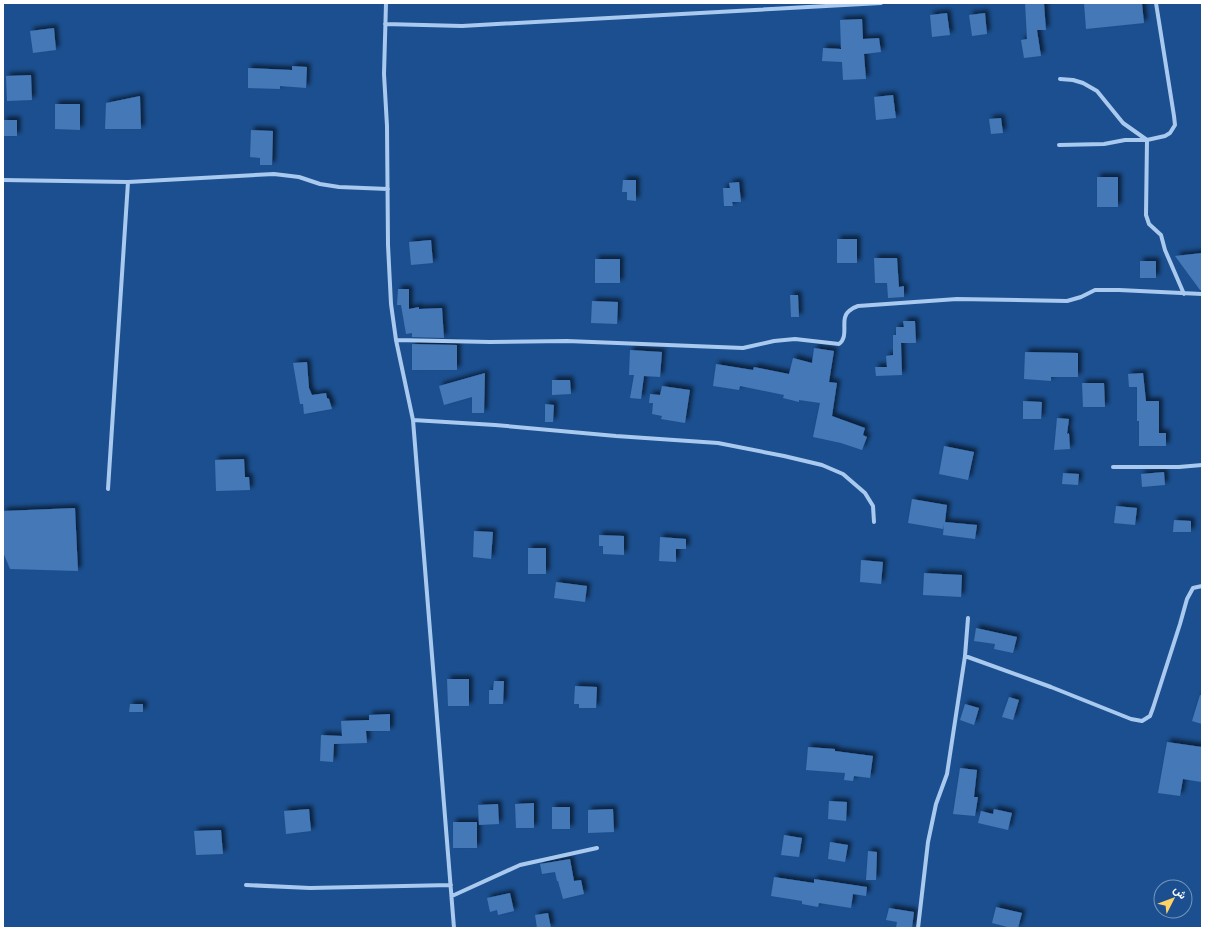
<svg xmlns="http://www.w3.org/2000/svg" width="1205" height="931" font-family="'Roboto Condensed',Vazirmatn,sans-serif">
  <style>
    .building { fill: #4478b7; filter: url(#shadow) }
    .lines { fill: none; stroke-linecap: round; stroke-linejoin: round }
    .minor { stroke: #a9c9ee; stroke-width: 4 }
  </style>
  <defs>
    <filter id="shadow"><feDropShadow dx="3.5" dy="-3.5" stdDeviation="2" flood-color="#0009"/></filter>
  </defs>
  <rect width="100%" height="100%" fill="#1b4f8f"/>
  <path class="building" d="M 1025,3 L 1044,3 L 1046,30 L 1037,30 L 1041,56 L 1024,58 L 1021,40 L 1027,39 Z
    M 1084,3 L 1142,3 L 1144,23 L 1086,29 Z
    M 947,13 L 950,35 L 932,37 L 930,15 Z
    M 985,13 L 987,34 L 972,36 L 969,15 Z
    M 862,19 L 863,39 L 879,38 L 881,52 L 864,54 L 866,79 L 843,80 L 842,62 L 822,61 L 823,48 L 841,49 L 840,20 Z
    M 54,28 L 56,50 L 33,53 L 30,31 Z
    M 292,66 L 307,67 L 306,88 L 280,86 L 280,89 L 248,88 L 248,68 L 292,70 Z
    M 31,75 L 32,100 L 7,101 L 6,76 Z
    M 893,95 L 896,118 L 876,120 L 874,97 Z
    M 140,96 L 141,129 L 105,129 L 106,103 Z
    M 55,104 L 80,104 L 80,130 L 55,129 Z
    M 1001,118 L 1003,133 L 991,134 L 989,119 Z
    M 3,120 L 17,120 L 17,136 L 3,136 Z
    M 251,130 L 273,131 L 272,165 L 260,165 L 260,158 L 250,157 Z
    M 1097,177 L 1118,177 L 1118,207 L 1097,207 Z
    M 623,180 L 636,180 L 636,201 L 627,200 L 627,192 L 622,192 Z
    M 739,182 L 741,202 L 732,202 L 733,206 L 724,206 L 723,188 L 730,188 L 729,183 Z
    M 837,239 L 857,239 L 857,263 L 837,263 Z
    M 431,240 L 433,263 L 411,265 L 409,242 Z
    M 1202,253 L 1202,290 L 1200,290 L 1175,256 Z
    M 874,258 L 897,258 L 899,287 L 904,286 L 904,297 L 888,298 L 887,283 L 875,283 Z
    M 595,259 L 620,259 L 620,283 L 595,283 Z
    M 1140,261 L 1156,261 L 1156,278 L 1140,278 Z
    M 398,289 L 409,289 L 409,309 L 419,307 L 419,309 L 442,308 L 444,338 L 412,337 L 412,333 L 406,334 L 401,305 L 397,305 Z
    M 790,295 L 798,295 L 799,317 L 791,317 Z
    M 592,301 L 618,302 L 617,324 L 591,323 Z
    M 903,321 L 915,321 L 916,343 L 901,343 L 902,375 L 876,376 L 875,367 L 887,367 L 886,356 L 893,355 L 893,335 L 896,335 L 896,327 L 904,327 Z
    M 412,344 L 457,345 L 457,370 L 412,370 Z
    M 814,348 L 834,351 L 829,382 L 837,383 L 832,416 L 865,428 L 863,435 L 867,437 L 862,450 L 841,443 L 813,437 L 820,403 L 799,400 L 799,402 L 783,398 L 784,395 L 740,386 L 739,390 L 713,386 L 716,364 L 753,370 L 754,367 L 789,374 L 793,358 L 812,363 Z
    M 630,350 L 662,352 L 660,377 L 644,376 L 641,399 L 630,398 L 634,375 L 629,375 Z
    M 1025,352 L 1078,353 L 1078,377 L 1051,377 L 1051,381 L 1024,379 Z
    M 307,362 L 309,388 L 312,395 L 326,393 L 327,398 L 329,399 L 332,409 L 304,414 L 303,404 L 300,404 L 293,363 Z
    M 485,373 L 484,413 L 472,413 L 472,397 L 444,405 L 439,386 Z
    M 1143,373 L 1146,401 L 1159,401 L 1159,433 L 1166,433 L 1166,446 L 1139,446 L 1139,421 L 1137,421 L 1137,387 L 1129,387 L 1128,374 Z
    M 552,380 L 570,380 L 571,394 L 552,395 Z
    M 1082,383 L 1104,383 L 1105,407 L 1083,407 Z
    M 662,386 L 690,390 L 685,423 L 661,419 L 662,416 L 652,414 L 653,403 L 649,403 L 650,394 L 660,395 Z
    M 1023,401 L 1042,402 L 1041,419 L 1023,419 Z
    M 545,404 L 554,405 L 553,422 L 545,422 Z
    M 1057,418 L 1069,419 L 1067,434 L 1069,433 L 1070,449 L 1054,450 Z
    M 944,446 L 974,452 L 968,480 L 939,474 Z
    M 244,459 L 245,477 L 249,477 L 250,490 L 216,491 L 215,460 Z
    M 1164,472 L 1165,485 L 1142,487 L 1141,474 Z
    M 1063,473 L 1079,474 L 1078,485 L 1062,484 Z
    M 912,499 L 947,505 L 945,522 L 977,525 L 975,539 L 943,535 L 944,524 L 943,529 L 908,523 Z
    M 1116,506 L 1137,508 L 1135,525 L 1114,523 Z
    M 75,508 L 78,571 L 10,569 L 3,552 L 3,511 Z
    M 1174,520 L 1191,521 L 1191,532 L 1173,532 Z
    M 474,531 L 493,532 L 491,559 L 473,557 Z
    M 599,535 L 624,536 L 624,555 L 603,554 L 603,546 L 599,546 Z
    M 660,537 L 686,539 L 686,549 L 676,549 L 676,562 L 659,561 Z
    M 528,548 L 546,548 L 546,574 L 528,574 Z
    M 861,560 L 883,562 L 881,584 L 860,582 Z
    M 924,573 L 962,575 L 961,597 L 923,595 Z
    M 556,582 L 587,586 L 585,602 L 554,598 Z
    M 976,628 L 1017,637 L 1013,653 L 994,649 L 995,644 L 974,641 Z
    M 447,679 L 469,679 L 469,706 L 448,706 Z
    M 494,681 L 504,681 L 503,704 L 489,704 L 489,690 L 493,690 Z
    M 575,686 L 597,687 L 596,708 L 579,708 L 579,704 L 574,704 Z
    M 1200,695 L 1202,695 L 1202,724 L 1192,721 Z
    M 1009,697 L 1019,700 L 1013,720 L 1002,717 Z
    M 130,704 L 143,704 L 143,712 L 129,712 Z
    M 965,704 L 979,708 L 974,725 L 960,720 Z
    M 390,714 L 390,731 L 366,731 L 367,743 L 334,744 L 333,762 L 320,761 L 321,735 L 342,736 L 341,721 L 369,720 L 369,715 Z
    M 1167,742 L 1202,747 L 1201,782 L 1183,779 L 1180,796 L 1158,793 Z
    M 808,747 L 835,749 L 835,751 L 873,756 L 870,778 L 854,776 L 853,781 L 844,780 L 845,773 L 806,770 Z
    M 960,768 L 977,770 L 974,797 L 978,797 L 975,816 L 953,814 Z
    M 829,801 L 847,802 L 846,821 L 828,819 Z
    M 534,803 L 534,828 L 516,828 L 515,804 Z
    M 498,804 L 499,824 L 479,825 L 478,805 Z
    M 552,807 L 570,807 L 570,829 L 552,829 Z
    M 309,809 L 311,831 L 286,834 L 284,811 Z
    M 613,809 L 614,832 L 588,833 L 588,810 Z
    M 994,809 L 1012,813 L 1008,830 L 978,823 L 981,811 L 993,814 Z
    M 453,822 L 477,822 L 477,848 L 453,848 Z
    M 221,830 L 223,854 L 196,855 L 194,831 Z
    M 784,835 L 802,838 L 799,857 L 781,855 Z
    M 830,842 L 848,845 L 845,862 L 828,859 Z
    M 868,851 L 877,852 L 876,880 L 866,880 Z
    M 570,859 L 574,881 L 581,880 L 584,894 L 563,899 L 558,881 L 557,881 L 555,872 L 542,874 L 540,864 Z
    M 774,877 L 814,883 L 814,879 L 867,887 L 866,896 L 853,894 L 851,908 L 819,903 L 818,907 L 802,904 L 802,901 L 771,896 Z
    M 510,893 L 514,911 L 498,915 L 497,910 L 490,912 L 487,898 Z
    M 996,907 L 1022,913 L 1018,928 L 1011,928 L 992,923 Z
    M 889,908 L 914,912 L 912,928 L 896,928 L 897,922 L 886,920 Z
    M 548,913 L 551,928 L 537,928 L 535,915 Z"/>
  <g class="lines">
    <path class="minor" d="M 386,3 L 384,74 L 387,126 L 388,245 L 391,304 L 396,340 L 413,420 L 454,928
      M 385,24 L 462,26 L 881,3
      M 1060,79 L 1073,80 L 1083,83 L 1097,91 L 1123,123 L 1147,140
      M 1147,140 L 1146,215 L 1149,224 L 1161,235 L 1165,250 L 1184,294
      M 1059,145 L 1104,144 L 1125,140 L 1147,140 L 1165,136 L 1170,133 L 1175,125 L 1174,116 L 1156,3
      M 3,180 L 128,182 L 274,174 L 299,177 L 320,184 L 339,187 L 388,189
      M 396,340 L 490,342 L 567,341 L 743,348 L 774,341 L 795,339 L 839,344 C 850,336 839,319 849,311 C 851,309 855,307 858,306 L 957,299 L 1067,301 L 1081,297 L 1095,290 L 1119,290 L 1202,294
      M 413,420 L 495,425 L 616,436 L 718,443 L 784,456 L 822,465 L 843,474 L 865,493 L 873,506 L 874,522
      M 1113,467 L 1179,467 L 1202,465
      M 108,489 L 128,182
      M 965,656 L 968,618
      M 246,885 L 310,888 L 451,885
      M 452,896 L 520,865 L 597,848
      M 918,928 L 928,842 L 936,804 L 947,774 L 965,656 L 1051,687 L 1131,719 L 1142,721 L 1150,716 L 1153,708 L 1180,624 L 1187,599 L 1193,588 L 1202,586"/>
  </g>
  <rect width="1205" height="931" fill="none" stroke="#ffffff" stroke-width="8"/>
  <g transform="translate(1173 899) rotate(48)"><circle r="19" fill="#1b4f8f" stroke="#7695bc"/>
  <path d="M0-3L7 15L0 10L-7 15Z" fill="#ffd166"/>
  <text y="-6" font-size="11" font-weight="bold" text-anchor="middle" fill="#ffffff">ش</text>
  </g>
</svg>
